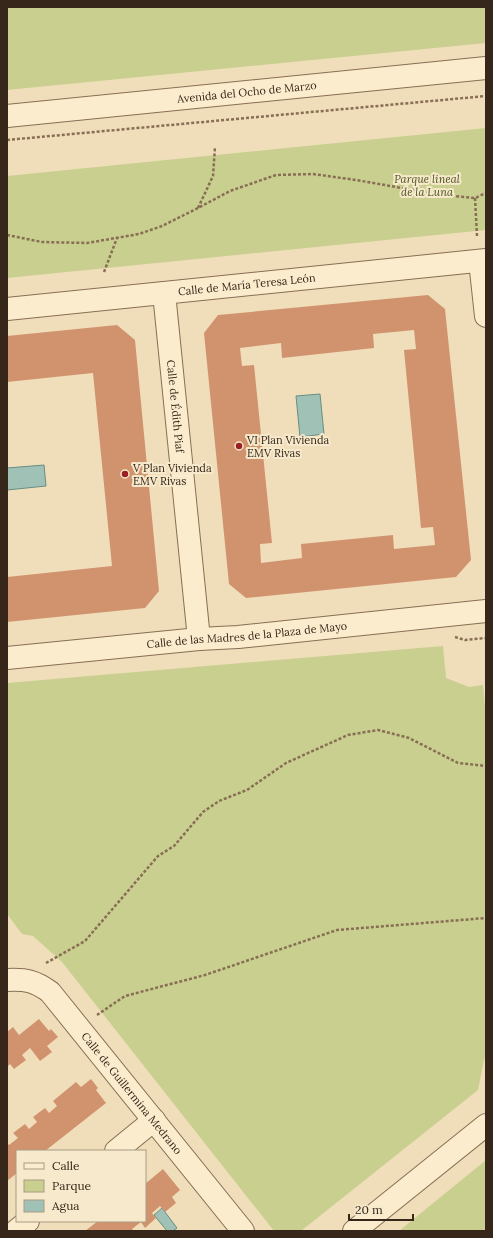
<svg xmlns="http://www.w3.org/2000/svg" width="493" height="1238" font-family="Lora,serif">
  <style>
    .green { fill: #c9cf8f }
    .water { fill: #9fc1b6; stroke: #678e83 }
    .building { fill: #d1936e; fill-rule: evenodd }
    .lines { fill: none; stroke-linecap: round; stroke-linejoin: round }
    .street-casing { stroke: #886e54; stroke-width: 24 }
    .path { stroke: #886e54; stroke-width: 2.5; stroke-dasharray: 3 2; stroke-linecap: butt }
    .street { stroke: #fbecce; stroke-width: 22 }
    .poi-dot { fill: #9b2026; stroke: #f7e9cb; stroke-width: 1.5 }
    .labels { text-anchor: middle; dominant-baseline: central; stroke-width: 4; stroke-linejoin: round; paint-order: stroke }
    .street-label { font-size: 11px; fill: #36271a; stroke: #f7e9cb }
    .park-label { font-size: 11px; font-style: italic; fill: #49541f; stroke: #f7e9cb }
    .poi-label { font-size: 11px; fill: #36271a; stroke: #f7e9cb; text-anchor: start }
  </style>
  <rect width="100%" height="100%" fill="#f0debb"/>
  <path class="green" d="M 7,7 L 486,7 L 486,43 L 7,90 Z
    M 486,128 L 486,230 L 7,278 L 7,176 Z
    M 443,646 L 446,678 L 469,687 L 483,685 L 486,717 L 486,1056 L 484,1060 L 478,1090 L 301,1231 L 274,1231 L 62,962 L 33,936 L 22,934 L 7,914 L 7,683 Z
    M 486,1160 L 486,1231 L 399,1231 Z"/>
  <path class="water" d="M 320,394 L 324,434 L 300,437 L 296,396 Z
    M 44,465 L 46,486 L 7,490 L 7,468 Z
    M 162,1208 L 177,1228 L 173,1231 L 167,1231 L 154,1215 Z"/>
  <path class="building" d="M 428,295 L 445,309 L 471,560 L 456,577 L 246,598 L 229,584 L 204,333 L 218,315 ZM 414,330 L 416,349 L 404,350 L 421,528 L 433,527 L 435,545 L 394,549 L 393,535 L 301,544 L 302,558 L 261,563 L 260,544 L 272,543 L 254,365 L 242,366 L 240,348 L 281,343 L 282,358 L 374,348 L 373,334 Z
    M 117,325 L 135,340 L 159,591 L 145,608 L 7,622 L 7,577 L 112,566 L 93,373 L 7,382 L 7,336 Z
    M 39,1019 L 49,1031 L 51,1029 L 58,1037 L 47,1046 L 52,1052 L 40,1061 L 30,1048 L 22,1055 L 26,1060 L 14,1069 L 10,1064 L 7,1067 L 7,1032 L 13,1027 L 19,1035 Z
    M 91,1079 L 98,1088 L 96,1090 L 106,1103 L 45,1151 L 17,1151 L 17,1173 L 7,1181 L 7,1143 L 9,1145 L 18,1138 L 13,1133 L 25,1124 L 29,1129 L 37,1122 L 33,1117 L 45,1108 L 49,1113 L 57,1106 L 53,1101 L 76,1082 L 81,1087 Z
    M 163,1169 L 180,1190 L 172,1197 L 176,1203 L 165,1212 L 160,1206 L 152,1213 L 156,1218 L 145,1228 L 141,1222 L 132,1229 L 134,1231 L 85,1231 L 98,1221 L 145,1221 L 145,1184 Z"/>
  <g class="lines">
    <defs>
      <g id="street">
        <path id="s1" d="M 7,116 L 486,68"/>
        <path d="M 480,261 L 486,316"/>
        <path id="s2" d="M 164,293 L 199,639"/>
        <path id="s3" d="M 7,309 L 486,260"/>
        <path id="s4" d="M 7,658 L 199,639 L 238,637 L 486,611"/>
        <path id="s5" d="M 7,980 C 26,979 35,981 50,992 L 243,1231"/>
        <path d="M 116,1151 L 154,1120"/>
        <path d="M 16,1231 L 28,1221"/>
        <path d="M 354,1231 L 486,1125"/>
      </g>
    </defs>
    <use href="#street" class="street-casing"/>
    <path class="path" d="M 7,140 L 486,96
      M 475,198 L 477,236
      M 198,208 L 213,176 L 215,147
      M 7,235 L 42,242 L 87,243 L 139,234 L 162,226 L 198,208 L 230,191 L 276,175 L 313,174 L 356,180 L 442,195 L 475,198 L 486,193
      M 104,272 L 117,238
      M 455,637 L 465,640 L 486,638
      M 46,963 L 85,941 L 158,856 L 174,846 L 203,812 L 219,801 L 247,790 L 286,763 L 348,735 L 378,730 L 409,738 L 458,763 L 486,766
      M 97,1015 L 125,996 L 205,975 L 337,930 L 486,918"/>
    <use href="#street" class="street"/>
  </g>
  <g class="poi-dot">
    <circle cx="239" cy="446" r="4"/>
    <circle cx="125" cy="474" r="4"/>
  </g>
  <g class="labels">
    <g class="street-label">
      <text stroke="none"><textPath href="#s1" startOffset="241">Avenida del Ocho de Marzo</textPath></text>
      <text stroke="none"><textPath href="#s3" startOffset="241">Calle de María Teresa León</textPath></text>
      <text stroke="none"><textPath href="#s2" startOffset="114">Calle de Édith Piaf</textPath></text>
      <text stroke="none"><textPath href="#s4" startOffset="241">Calle de las Madres de la Plaza de Mayo</textPath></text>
      <text stroke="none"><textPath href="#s5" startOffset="176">Calle de Guillermina Medrano</textPath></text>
    </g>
    <g class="park-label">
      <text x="427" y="179">Parque lineal<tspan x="427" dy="13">de la Luna</tspan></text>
    </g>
    <g class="poi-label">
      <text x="247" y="440">VI Plan Vivienda<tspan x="247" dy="13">EMV Rivas</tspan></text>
      <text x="133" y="468">V Plan Vivienda<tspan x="133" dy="13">EMV Rivas</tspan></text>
    </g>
  </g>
  <rect width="493" height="1238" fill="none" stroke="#36271a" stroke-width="16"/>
  <rect x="16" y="1150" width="130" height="72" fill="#f7e9cb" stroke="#aa9b84"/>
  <rect x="24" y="1163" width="20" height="6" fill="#fbecce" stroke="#aa9b84"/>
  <text x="52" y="1170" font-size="12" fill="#36271a">Calle</text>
  <rect x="24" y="1180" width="20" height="12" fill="#c9cf8f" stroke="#aa9b84"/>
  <text x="52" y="1190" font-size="12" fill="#36271a">Parque</text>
  <rect x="24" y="1200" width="20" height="12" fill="#9fc1b6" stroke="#aa9b84"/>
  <text x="52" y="1210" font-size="12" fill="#36271a">Agua</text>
  <path d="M349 1214v6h64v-6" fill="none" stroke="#36271a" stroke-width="2"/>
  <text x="355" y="1214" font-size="12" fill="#36271a" stroke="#f7e9cb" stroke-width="3" paint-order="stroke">20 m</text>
</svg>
